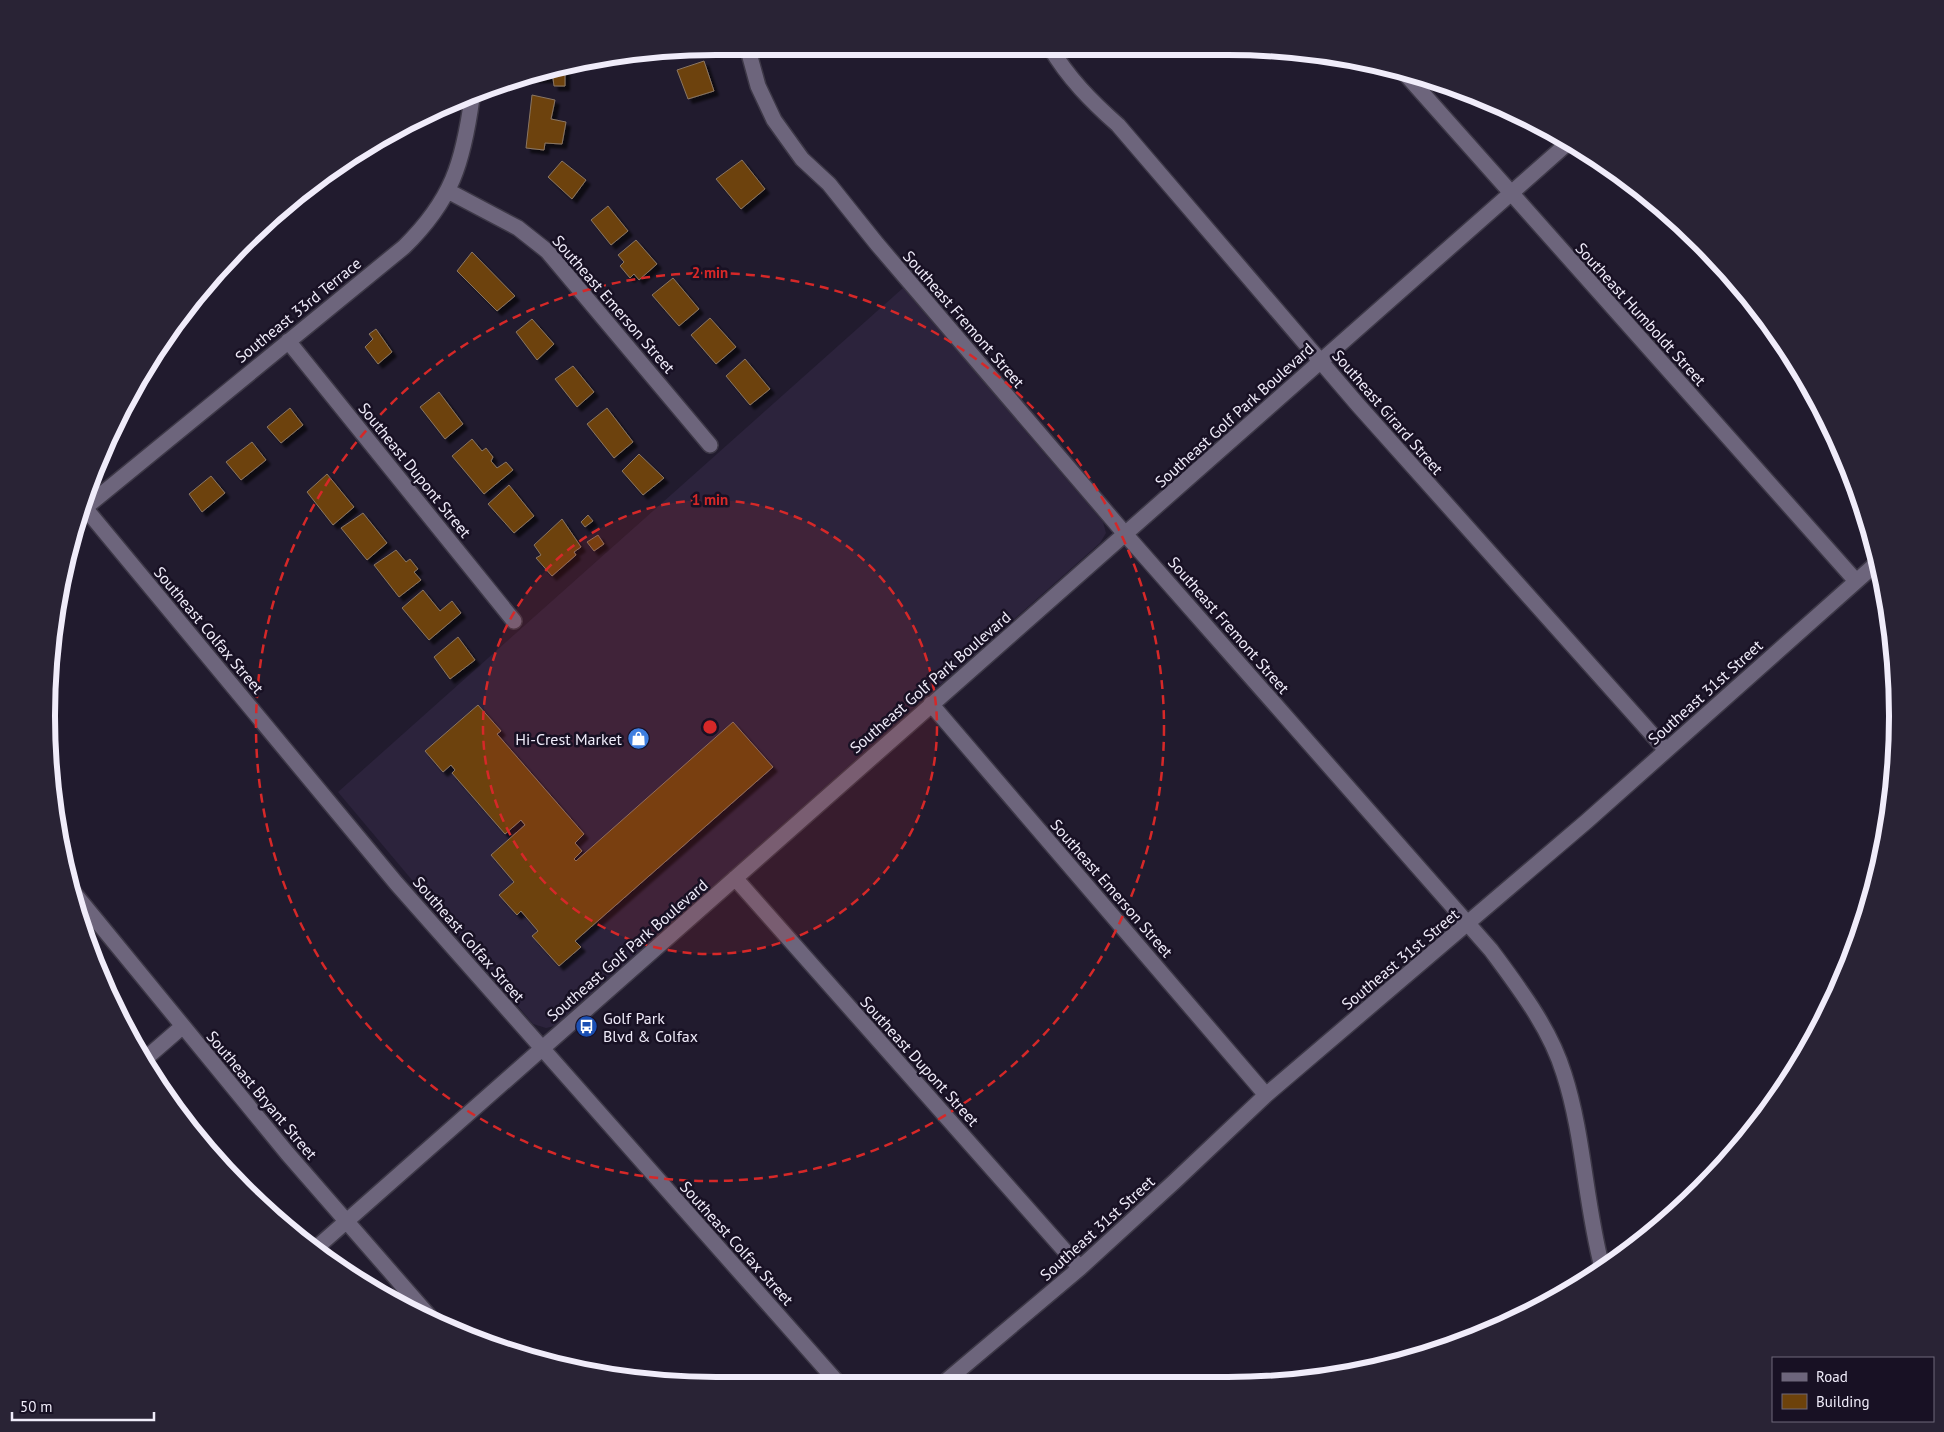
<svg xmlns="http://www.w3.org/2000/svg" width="1944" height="1432" font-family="'PT Sans',sans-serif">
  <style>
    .built { fill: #2c233c }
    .building { fill: #6d420b; stroke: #8a7663; filter: url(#shadow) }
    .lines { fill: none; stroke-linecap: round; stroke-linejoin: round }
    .minor-casing { stroke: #3d3847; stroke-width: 18 }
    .minor { stroke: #6d657c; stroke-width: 15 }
    .ring { fill: none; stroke: #d62828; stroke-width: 2.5; stroke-dasharray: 9 6 }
    .labels { text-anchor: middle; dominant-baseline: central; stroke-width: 5; stroke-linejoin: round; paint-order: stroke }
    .street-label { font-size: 16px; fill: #f0ecfa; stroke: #181124 }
    .poi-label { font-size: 16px; fill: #f0ecfa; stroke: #181124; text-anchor: end }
    .rim { fill: none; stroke: #f0ecfa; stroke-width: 6 }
    .centre { fill: #d62828; stroke: #181124; stroke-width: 2.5 }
    .ring-label { font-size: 15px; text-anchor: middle; font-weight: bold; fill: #d62828; stroke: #181124; stroke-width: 5; stroke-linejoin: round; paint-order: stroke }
  </style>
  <defs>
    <filter id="shadow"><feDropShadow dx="4.5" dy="4.5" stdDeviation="1" flood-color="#0009"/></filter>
  </defs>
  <rect width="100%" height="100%" fill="#211b2e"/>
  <path class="built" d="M 903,288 L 1103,522 L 1106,533 L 1100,543 L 555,1026 L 546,1028 L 533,1024 L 338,792 Z"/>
  <path class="building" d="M 704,61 L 714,91 L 688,99 L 677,70 Z
    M 565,67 L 565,86 L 554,86 L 553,78 L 533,78 L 533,73 L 542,69 Z
    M 532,95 L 555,100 L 551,119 L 566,122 L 562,144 L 545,143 L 544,150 L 526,148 Z
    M 742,160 L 765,189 L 741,209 L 716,179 Z
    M 562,161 L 586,180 L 572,199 L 548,177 Z
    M 608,206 L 628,231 L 611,245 L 591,220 Z
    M 636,240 L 657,264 L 639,280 L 634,274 L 630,278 L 620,266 L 624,262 L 618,255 Z
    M 472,252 L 515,296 L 497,311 L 457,271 Z
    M 673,278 L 699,309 L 679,326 L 652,295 Z
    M 710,318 L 736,347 L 716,364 L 691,335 Z
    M 532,319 L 554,344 L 537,360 L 516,332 Z
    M 376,329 L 392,352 L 378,364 L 365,347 L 373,339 L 369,334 Z
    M 745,359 L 770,389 L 750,405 L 726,376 Z
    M 573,366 L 594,392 L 577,407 L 555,379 Z
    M 439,392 L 463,424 L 445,439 L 420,407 Z
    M 290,408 L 303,425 L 281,443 L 267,427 Z
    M 607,408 L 633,442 L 614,458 L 587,424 Z
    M 472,439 L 482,451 L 486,448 L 493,457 L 491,461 L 497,468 L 506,462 L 513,470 L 484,494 L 452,456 Z
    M 252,442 L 266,460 L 241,480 L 226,462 Z
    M 639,454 L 664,478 L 643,495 L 622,471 Z
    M 327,474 L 354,507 L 333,525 L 307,492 Z
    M 211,476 L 225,493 L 202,512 L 189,494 Z
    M 509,485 L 534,516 L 514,533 L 488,504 Z
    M 363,513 L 387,543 L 367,560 L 341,528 Z
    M 588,515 L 593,521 L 585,527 L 581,522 Z
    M 562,519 L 581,547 L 574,552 L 576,555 L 552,576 L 536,558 L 541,555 L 534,545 Z
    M 598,535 L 604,544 L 594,551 L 587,542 Z
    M 396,550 L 406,562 L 410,559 L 418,569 L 414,572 L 421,580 L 399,597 L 374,565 Z
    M 423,590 L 440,611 L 452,601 L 461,613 L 429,640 L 402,608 Z
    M 458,637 L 475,660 L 450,679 L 434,657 Z
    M 478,705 L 501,731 L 497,734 L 584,834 L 575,843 L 582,851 L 574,859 L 576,861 L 733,722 L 773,767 L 575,941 L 581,947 L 559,966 L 532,936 L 538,931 L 521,911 L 517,915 L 499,895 L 514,882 L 491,855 L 525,825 L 521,820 L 505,834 L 452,773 L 455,770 L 451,765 L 443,772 L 425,751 Z"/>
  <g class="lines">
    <defs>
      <path id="minor" d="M 747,46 L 758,86 L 774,120 L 802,159 L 829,184 L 877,244 L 1126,535 L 1491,950 C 1519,988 1550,1028 1564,1074 C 1584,1136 1585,1203 1602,1267
        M 1050,47 C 1068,78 1092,102 1118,125 L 1358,405 L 1666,750
        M 1401,69 L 1856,581
        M 448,191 L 518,228 L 547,251 L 710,445
        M 288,341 L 514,621
        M 86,507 L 404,247 C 452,200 463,163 472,98
        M 85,508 L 396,883 L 838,1383
        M 931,704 L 1266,1095
        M 735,878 L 1080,1268
        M 74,893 L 287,1153 L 429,1316
        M 145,1059 L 183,1026
        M 315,1249 L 1569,142
        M 945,1382 L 1080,1268 L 1174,1182 L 1266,1095 L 1587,821 L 1878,562"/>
    </defs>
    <use href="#minor" class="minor-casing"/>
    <use href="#minor" class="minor"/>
  </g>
  <circle cx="710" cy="727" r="227" fill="#d62828" fill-opacity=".12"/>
  <g class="ring">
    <circle cx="710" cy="727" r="227"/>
    <circle cx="710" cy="727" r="454"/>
  </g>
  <defs>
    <symbol id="shop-disc" viewBox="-11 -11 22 22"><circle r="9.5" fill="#3f7fe0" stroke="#181124"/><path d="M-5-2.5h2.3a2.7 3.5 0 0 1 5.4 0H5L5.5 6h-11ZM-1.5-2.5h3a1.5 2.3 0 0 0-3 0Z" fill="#fff"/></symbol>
    <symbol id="bus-disc" viewBox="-11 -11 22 22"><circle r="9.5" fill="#1a4fb4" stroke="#181124"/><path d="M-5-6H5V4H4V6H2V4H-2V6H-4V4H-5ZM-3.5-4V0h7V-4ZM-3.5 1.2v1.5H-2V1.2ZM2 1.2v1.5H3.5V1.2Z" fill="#fff"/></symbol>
  </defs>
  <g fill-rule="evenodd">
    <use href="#shop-disc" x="626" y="726" width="25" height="25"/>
    <use href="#bus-disc" x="574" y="1014" width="25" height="25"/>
  </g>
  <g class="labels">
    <g class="street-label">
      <text transform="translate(614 304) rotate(49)">Southeast Emerson Street</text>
      <text transform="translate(298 310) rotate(-39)">Southeast 33rd Terrace</text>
      <text transform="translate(1641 314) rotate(48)">Southeast Humboldt Street</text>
      <text transform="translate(964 319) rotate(49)">Southeast Fremont Street</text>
      <text transform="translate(1388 412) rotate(49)">Southeast Girard Street</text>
      <text transform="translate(1234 415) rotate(-42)">Southeast Golf Park Boulevard</text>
      <text transform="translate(415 470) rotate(51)">Southeast Dupont Street</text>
      <text transform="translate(1229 625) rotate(49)">Southeast Fremont Street</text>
      <text transform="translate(209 630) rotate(50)">Southeast Colfax Street</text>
      <text transform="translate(930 682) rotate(-41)">Southeast Golf Park Boulevard</text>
      <text transform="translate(1705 692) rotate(-42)">Southeast 31st Street</text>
      <text transform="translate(1112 888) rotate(49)">Southeast Emerson Street</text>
      <text transform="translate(469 939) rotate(49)">Southeast Colfax Street</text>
      <text transform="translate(627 950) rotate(-41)">Southeast Golf Park Boulevard</text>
      <text transform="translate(1400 959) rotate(-40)">Southeast 31st Street</text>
      <text transform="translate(920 1061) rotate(48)">Southeast Dupont Street</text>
      <text transform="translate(262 1095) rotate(50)">Southeast Bryant Street</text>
      <text transform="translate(1097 1228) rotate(-42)">Southeast 31st Street</text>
      <text transform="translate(737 1243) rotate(48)">Southeast Colfax Street</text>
    </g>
    <g class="poi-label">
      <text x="622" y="739">Hi-Crest Market</text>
      <text x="603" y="1018" text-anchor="start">Golf Park<tspan x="603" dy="18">Blvd &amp; Colfax</tspan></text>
    </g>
  </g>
  <path d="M0 0H1944V1432H0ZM716 55H1228A661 661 0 0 1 1889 716V716A661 661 0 0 1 1228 1377H716A661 661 0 0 1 55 716V716A661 661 0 0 1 716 55Z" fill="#292335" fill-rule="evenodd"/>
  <path class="rim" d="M716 55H1228A661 661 0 0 1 1889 716V716A661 661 0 0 1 1228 1377H716A661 661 0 0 1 55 716V716A661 661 0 0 1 716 55Z"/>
  <circle cx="710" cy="727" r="8" class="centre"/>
  <g class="ring-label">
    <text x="710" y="278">2 min</text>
    <text x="710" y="505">1 min</text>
  </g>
  <rect x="1772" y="1357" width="162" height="65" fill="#181124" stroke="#6e697a"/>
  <rect x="1782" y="1373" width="25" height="8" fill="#6d657c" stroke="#6e697a"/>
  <text x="1816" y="1382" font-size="15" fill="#f0ecfa">Road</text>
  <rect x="1782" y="1394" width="25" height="15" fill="#6d420b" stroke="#6e697a"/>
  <text x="1816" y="1407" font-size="15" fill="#f0ecfa">Building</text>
  <path d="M12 1412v8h142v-8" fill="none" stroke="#f0ecfa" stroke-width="2.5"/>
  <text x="20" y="1412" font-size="15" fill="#f0ecfa" stroke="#181124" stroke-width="4" paint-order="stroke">50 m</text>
</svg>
